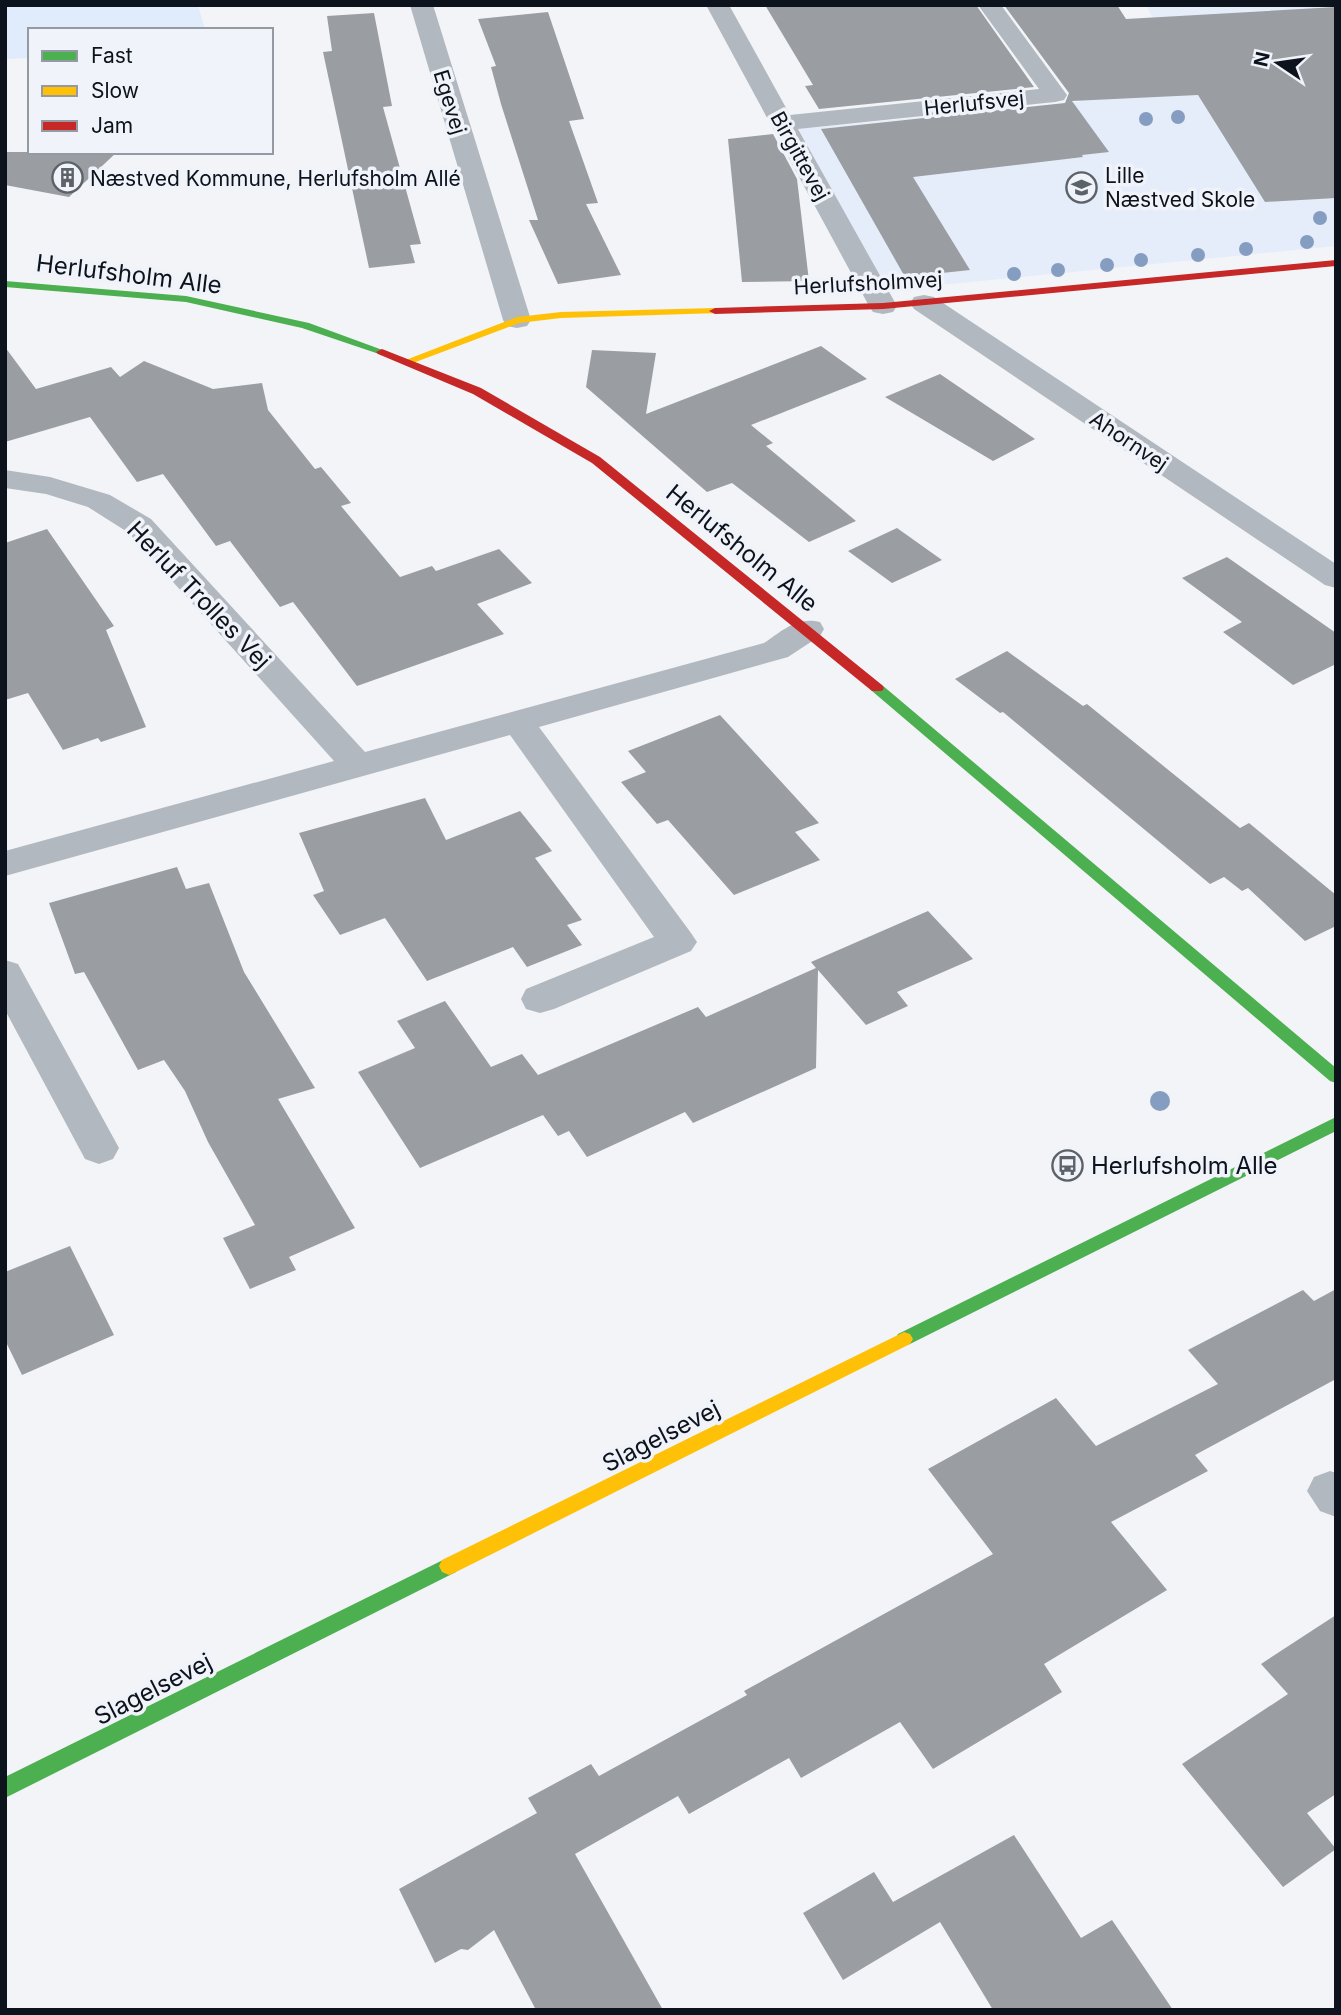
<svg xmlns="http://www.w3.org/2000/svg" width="1341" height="2015" font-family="Inter,sans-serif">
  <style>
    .built { fill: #e5edfa }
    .green { fill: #e0ebfb }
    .building { fill: #9a9ea3 }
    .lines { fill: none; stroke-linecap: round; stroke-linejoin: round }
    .street { fill: #b2b8bf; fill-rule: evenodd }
    .fast { fill: #4caf50; fill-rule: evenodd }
    .slow { fill: #ffc107; fill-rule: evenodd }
    .jam { fill: #c62828; fill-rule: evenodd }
    .tree { fill: #859dc0 }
    .labels { text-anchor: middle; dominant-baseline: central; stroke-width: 7; stroke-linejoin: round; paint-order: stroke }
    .far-street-label { font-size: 21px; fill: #0c131c; stroke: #f0f3f9 }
    .far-poi-label { font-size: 21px; fill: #0c131c; stroke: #f0f3f9; text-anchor: start }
    .street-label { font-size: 24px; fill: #0c131c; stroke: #f0f3f9 }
    .poi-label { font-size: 24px; fill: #0c131c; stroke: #f0f3f9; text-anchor: start }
  </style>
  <rect width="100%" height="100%" fill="#f2f4f7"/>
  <path class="built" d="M 1146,5 L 1336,5 L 1336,246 L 910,288 L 875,277 L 799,129 L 1081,102 L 1046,58 L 1169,48 Z"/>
  <path class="green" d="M 5,5 L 198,5 L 205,30 L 30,30 L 30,58 L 5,59 Z"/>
  <path class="building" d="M 765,5 L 976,5 L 1034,87 L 819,109 L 805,86 L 813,85 Z
    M 1004,5 L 1117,5 L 1126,19 L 1336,7 L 1336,198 L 1265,202 L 1198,95 L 1072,101 L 1109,152 L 1082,155 L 1083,157 L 913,177 L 970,270 L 905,277 L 821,129 L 1065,103 L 1069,93 Z
    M 548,12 L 584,119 L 569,121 L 598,203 L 586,204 L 621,275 L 558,284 L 529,220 L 538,220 L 501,104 L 491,67 L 496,66 L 478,19 Z
    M 374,13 L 392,106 L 383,107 L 421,244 L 410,245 L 415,263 L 369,268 L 323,52 L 332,51 L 327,16 Z
    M 773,134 L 797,179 L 809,281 L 742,282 L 728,139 Z
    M 5,152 L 117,152 L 69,197 L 5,185 Z
    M 821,346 L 867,379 L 751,425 L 773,443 L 766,446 L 856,521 L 809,542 L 732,483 L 707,492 L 586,387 L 592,350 L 656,353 L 646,414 Z
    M 5,347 L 36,389 L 111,367 L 120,377 L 144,361 L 213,389 L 262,383 L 268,410 L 315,469 L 321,467 L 351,503 L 341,506 L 400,577 L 432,566 L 436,571 L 499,549 L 532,583 L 477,604 L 504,634 L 357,686 L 293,602 L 280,607 L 230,541 L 216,546 L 163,474 L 137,482 L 90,417 L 5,442 Z
    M 940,374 L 1035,439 L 993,461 L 885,397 Z
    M 897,528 L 942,560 L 892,583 L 848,551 Z
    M 47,529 L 114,626 L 106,630 L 146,727 L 101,742 L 98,738 L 63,750 L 28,693 L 5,700 L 5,543 Z
    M 1227,557 L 1336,633 L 1336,664 L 1293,685 L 1223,632 L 1242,622 L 1182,578 Z
    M 1007,651 L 1083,706 L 1087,704 L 1240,828 L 1249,823 L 1336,895 L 1336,926 L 1305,941 L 1248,888 L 1242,891 L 1224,877 L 1210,884 L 1003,712 L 1000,713 L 955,679 Z
    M 720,715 L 819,823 L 795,832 L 820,860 L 734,895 L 668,820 L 657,824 L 621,782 L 646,772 L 628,751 Z
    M 425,798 L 446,840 L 520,811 L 552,851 L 535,858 L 582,920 L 567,925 L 582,945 L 527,967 L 513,947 L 427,981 L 385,918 L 340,935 L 313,895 L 324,891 L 299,833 Z
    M 177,867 L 186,889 L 209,883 L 244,972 L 315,1088 L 278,1099 L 355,1228 L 289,1257 L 296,1270 L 250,1289 L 223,1238 L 255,1225 L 208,1142 L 185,1091 L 164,1060 L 138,1070 L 84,972 L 75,974 L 49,903 Z
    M 928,911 L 973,959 L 897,992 L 908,1006 L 866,1025 L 818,970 L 816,1068 L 693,1123 L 685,1112 L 587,1157 L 569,1131 L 558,1136 L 543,1115 L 420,1168 L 358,1072 L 415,1048 L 397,1021 L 445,1001 L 491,1067 L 522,1054 L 538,1075 L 698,1007 L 706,1017 L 816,968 L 811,962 Z
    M 70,1246 L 114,1335 L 22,1375 L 5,1340 L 5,1272 Z
    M 1336,1289 L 1336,1379 L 1195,1455 L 1208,1471 L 1111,1522 L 1167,1590 L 1044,1664 L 1062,1692 L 933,1769 L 900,1722 L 801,1778 L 789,1758 L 689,1814 L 678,1796 L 575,1854 L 663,2010 L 536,2010 L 494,1930 L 468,1950 L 461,1949 L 435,1963 L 399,1889 L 537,1813 L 528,1798 L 591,1764 L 599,1776 L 747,1695 L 744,1691 L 993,1554 L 928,1469 L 1056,1398 L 1096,1446 L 1218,1384 L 1188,1350 L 1303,1290 L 1314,1301 Z
    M 1336,1615 L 1336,1794 L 1307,1813 L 1336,1849 L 1283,1887 L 1182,1764 L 1288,1694 L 1261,1664 Z
    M 1014,1835 L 1081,1938 L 1112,1920 L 1173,2010 L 993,2010 L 940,1922 L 843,1980 L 803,1913 L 874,1872 L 893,1902 Z"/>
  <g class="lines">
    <path class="street" d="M 410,5 L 433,5 L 531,320 L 527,326 L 517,328 L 507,326 L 503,320 Z
      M 706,5 L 729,5 L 790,115 L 1039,89 L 978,5 L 1001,5 L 1067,95 L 1064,100 L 1055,102 L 798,129 L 897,306 L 893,312 L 883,314 L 873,312 L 869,306 Z
      M 924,295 L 934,297 L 1336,564 L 1336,588 L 1325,585 L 914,309 L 910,303 L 914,297 Z
      M 5,470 L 50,477 L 110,495 L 151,519 L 365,752 L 764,643 C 782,631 797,616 820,622 L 824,629 L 820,636 L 788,657 L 539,727 L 691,933 L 697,942 L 691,951 L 554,1009 L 540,1013 L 526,1009 L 521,999 L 526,989 L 654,937 L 510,735 L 5,876 L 5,851 L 334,761 L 129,533 L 88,507 L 46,494 L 5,488 Z
      M 5,960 L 18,964 L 113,1137 L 119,1148 L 113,1159 L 99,1164 L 85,1159 L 5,1010 Z
      M 1330,1471 L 1336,1473 L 1336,1517 L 1320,1511 L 1307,1491 L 1314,1477 Z"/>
    <path class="fast" d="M 5,281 L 186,296 L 309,323 L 388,352 L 382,355 L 302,328 L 186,302 L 5,287 Z
      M 877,684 L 882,685 L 1336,1068 L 1336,1083 L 1330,1081 L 872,691 L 870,688 Z
      M 1336,1117 L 1336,1131 L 910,1344 L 904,1346 L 898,1344 L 895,1339 L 898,1334 Z
      M 449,1557 L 456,1560 L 459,1566 L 456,1572 L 5,1798 L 5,1777 Z"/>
    <path class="slow" d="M 715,308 L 719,309 L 719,313 L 561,318 L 519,323 L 413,363 L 409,364 L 403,361 L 517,317 L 561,312 Z
      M 904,1332 L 910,1334 L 913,1339 L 910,1344 L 456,1572 L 449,1575 L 442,1572 L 439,1566 L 442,1560 Z"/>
    <path class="jam" d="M 1336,260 L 1336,266 L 883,309 L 715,314 L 709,311 L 715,308 L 883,303 Z
      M 382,349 L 481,388 L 600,457 L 882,685 L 884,688 L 882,691 L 872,691 L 592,463 L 473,394 L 378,354 L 376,352 Z"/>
  </g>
  <g class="tree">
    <circle cx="1178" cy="117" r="7"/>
    <circle cx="1146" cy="119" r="7"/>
    <circle cx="1231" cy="201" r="7"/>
    <circle cx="1320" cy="218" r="7"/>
    <circle cx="1307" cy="242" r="7"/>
    <circle cx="1246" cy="249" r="7"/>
    <circle cx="1198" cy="255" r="7"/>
    <circle cx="1141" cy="260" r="7"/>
    <circle cx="1107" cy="265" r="7"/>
    <circle cx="1058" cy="270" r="7"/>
    <circle cx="1014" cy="274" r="7"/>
    <circle cx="1160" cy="1101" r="10"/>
  </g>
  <defs>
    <symbol id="building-ring" viewBox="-11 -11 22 22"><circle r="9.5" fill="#f0f3f9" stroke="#5c6269" stroke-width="1.5"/><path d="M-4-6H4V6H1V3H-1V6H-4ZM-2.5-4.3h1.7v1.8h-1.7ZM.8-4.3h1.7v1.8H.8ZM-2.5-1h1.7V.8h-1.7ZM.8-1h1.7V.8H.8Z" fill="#5c6269"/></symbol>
    <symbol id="school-ring" viewBox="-11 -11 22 22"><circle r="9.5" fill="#f0f3f9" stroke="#5c6269" stroke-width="1.5"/><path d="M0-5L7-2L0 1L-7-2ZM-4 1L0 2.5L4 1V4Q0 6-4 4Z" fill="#5c6269"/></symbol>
    <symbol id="bus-ring" viewBox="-11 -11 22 22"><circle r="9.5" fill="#f0f3f9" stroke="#5c6269" stroke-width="1.5"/><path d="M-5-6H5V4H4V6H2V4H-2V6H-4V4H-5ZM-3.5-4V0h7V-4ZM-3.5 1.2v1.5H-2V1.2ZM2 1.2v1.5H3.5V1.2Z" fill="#5c6269"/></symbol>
  </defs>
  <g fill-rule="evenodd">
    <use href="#building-ring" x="50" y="160" width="35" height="35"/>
    <use href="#school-ring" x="1064" y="170" width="35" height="35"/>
    <use href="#bus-ring" x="1050" y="1148" width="35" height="35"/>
  </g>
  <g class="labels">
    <g class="far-street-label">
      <text transform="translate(450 102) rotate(73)">Egevej</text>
      <text transform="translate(974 103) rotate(-6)">Herlufsvej</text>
      <text transform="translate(800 156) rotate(61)">Birgittevej</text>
      <text transform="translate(868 283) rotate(-3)">Herlufsholmvej</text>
      <text transform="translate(1129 441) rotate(34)">Ahornvej</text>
    </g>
    <g class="far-poi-label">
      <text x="1105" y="175">Lille<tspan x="1105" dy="24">Næstved Skole</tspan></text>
      <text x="90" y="178">Næstved Kommune, Herlufsholm Allé</text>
    </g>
    <g class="street-label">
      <text transform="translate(129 274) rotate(7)">Herlufsholm Alle</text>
      <text transform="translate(742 548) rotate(39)">Herlufsholm Alle</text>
      <text transform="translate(199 595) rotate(46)">Herluf Trolles Vej</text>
      <text transform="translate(661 1436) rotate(-27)">Slagelsevej</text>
      <text transform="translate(153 1689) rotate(-27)">Slagelsevej</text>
    </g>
    <g class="poi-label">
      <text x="1091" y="1165">Herlufsholm Alle</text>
    </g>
  </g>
  <rect width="1341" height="2015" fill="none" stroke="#0c131c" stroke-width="14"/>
  <rect x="28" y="28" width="245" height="126" fill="#f0f3f9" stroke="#9599a1" stroke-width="2"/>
  <rect x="42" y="51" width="35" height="10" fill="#4caf50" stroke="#9599a1" stroke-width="2"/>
  <text x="91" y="63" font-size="21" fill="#0c131c">Fast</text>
  <rect x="42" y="86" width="35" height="10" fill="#ffc107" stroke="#9599a1" stroke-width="2"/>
  <text x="91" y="98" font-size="21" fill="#0c131c">Slow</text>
  <rect x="42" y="121" width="35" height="10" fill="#c62828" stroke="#9599a1" stroke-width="2"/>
  <text x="91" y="133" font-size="21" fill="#0c131c">Jam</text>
  <g transform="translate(1278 63) rotate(283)" stroke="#f0f3f9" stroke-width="5" paint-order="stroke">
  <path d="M0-5L12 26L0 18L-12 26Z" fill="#0c131c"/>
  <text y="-10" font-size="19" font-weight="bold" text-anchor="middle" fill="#0c131c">N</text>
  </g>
</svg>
